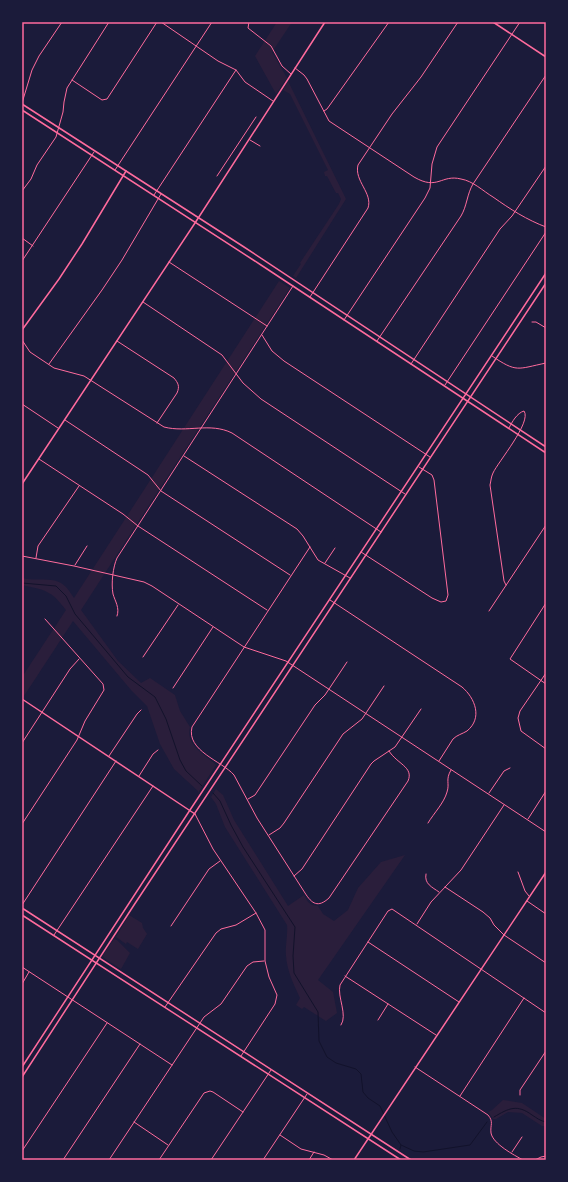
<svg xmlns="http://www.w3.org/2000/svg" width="568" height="1182" font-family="'Fira Sans Condensed',sans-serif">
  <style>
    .green { fill: #2a1e3b }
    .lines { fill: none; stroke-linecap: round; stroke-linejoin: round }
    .stream { stroke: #12122b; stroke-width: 1 }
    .pedestrian { stroke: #ff6b9d; stroke-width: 1 }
    .minor { stroke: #ff6b9d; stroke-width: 1 }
    .tertiary { stroke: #ff6b9d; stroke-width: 1.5 }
    .secondary { stroke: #ff6b9d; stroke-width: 1.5 }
    .neatline { fill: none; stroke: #ff6b9d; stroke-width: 1.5 }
  </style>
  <rect width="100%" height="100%" fill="#1b1b3a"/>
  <path class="green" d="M 277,22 L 292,22 L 272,52 L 287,78 L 276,94 L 255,56 Z
    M 288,81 L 346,199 L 296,278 L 293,276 L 301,264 L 300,263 L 339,204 L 341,199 L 338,193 L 336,193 L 327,176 L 325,176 L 324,172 L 328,170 L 290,94 L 283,90 Z
    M 279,281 L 290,288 L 81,610 L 118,661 L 141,683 L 150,678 L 175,695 L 180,711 L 190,727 C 185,746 206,755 216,765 L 198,793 L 198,791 L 174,769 L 160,744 L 147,706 L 131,690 L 73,621 L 22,699 L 22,677 L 66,610 C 51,590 45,590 22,585 L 22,578 C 37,582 55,575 66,587 C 69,590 71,594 74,598 Z
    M 216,789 L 223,795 L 234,820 L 288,906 L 304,895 L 308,902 L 312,905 L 318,906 L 323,914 L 334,921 L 348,910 L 358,888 L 381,862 L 405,855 L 318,980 L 333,992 L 337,1013 L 326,1021 L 304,1007 L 302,1009 L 296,1005 L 300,998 C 294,985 287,971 286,956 C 285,946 288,935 287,925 L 225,827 L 216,804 L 211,797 Z
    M 129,915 L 142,923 L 143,928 L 147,934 L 138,949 L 127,942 L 126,944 L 116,937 Z
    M 114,939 L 117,940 L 130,953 L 121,969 L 104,958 L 103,955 Z
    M 503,1100 L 522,1103 L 546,1119 L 546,1126 L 542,1126 L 522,1113 L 508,1112 L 496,1119 L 493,1119 L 488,1112 L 492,1110 Z"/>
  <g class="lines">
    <path class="stream" d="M 22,583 L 56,586 L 66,596 L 75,614 L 128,677 L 155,697 L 166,719 L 180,760 L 186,771 L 202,786
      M 213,793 L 220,801 L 231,825 L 243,847 L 295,927 L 293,956 L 294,973 L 318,1012 L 319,1041 L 327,1057 L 336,1063 L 356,1069 L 361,1074 L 363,1092 L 368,1098 L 380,1106 L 392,1132 L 401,1145 L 400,1149
      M 494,1117 C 509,1108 517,1104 532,1115 C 537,1118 540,1121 546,1122
      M 401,1145 L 414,1151 L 423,1152 L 470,1145 L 487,1122"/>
    <path class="pedestrian" d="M 250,140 L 260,146"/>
    <path class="minor" d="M 161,22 L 218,61 L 236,70 L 245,82 L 273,101
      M 249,22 L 248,28 L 271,46 L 282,66 L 291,74
      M 295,68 L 304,75 L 307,79 L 329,121 L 414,177 C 438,191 441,174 461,179 C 473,181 483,191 493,197 C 510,209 527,220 546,227
      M 72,80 L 102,100 L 107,99 L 157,22
      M 22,103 L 32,70 L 39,56 L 62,22
      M 324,111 L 327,109 L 389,22
      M 115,170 L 212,22
      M 217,176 L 256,117
      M 22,191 L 31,179 L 37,165 L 56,137 L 63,112 L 64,102 L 67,88 L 109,22
      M 154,195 L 236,70
      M 22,238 L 33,246
      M 22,261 L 94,152
      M 169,262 L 267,326
      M 310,297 L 368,208 C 373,193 354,181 358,165 L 392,114 L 421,77 L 458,22
      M 143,302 L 222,355 L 243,383 L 261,399 L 405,494
      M 344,320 L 425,198 L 430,188 L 432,164 L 437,147 L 520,22
      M 532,322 L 536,322 L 546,328
      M 262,335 L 272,351 L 284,361 L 430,457
      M 22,340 L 30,352 L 54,368 L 84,376 L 164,427 C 187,433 210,422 232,433 L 381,532
      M 117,341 L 174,378 C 178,383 180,386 177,393 L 157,423
      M 377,341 L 461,216 C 467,206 467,194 473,184 L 546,75
      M 492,356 C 517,373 517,369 546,363
      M 49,364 L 102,290 L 122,260 L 161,194
      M 411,364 L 500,229 L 512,216 L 546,166
      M 445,385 L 546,232
      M 22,404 L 58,428
      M 65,420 L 148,475 L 161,491 L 290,575
      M 184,456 L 297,529 L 303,536 L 318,560 L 350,578
      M 39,459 L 123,514 L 138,526 L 267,610
      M 310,547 L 192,727 C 186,751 222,761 234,775 L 257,818 L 305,893 C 312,904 318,908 329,898 L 408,781 C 414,767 397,764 389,751
      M 361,552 L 432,598 L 441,602 L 446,601 L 448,595 L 434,480 L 432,475 L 419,467
      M 22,556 L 74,566 L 144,582 L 152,586 L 244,647 L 286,661 L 546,832
      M 36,558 L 38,546 L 79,486
      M 325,563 L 335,548
      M 75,565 L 87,546
      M 506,585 L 504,581 L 490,485 C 491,481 491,477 493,473 C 498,462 532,422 524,411 C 517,413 512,422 509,428
      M 330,600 L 462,687 C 475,698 483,718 467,731 C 462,734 457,735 453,739 C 448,746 444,754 439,761
      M 546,603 L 510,659 L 546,684
      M 489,611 L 546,525
      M 117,616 C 120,608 115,601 113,594 C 111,583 113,567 117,558 L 293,286
      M 143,657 L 178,605
      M 546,673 L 520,711 L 518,718 L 521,731 L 546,749
      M 173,688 L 213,627
      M 22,743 L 70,669 L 79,659
      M 109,756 L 137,714 L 141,710
      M 139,776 L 153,754 L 158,750
      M 489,793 L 504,771 L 510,768
      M 248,799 L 255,795 L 315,705 L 325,695 L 347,662
      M 195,814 L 213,849 L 256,913 L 265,930 L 265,961 L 269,977 L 277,995 L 275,1004 L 241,1056
      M 528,819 L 546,791
      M 428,823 C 434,813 444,803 447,792 C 450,783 445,780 451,770
      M 22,824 L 77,740 L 85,721 L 104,690 L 103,684 L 45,619
      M 269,835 L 280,828 L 284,823 L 343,734 L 362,719 L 384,686
      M 518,872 L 525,891 L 529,896
      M 426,874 C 424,884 432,887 439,892
      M 294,876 L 302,869 L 371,764 L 374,761 L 395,747 L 421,709
      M 445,887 L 483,912 L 490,918 L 494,925 L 504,935 L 546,963
      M 527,901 L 546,914
      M 22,905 L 116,761
      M 417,924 L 431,902 L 461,870 L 504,805
      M 171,926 L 209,869 L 220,861
      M 54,935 L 153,786
      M 368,942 L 459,1002
      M 22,967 L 172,1065
      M 345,976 L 436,1035
      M 22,984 L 29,972
      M 165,1007 L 216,933 L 221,929 L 236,925 L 256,913
      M 378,1020 L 388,1004
      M 341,1025 C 348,1015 337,997 340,985 L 388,911 L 392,909 L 546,1013
      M 415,1067 L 488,1115 C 494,1122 490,1125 491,1133 C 493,1144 514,1155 523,1160
      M 520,1095 L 520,1090 L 546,1051
      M 460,1096 L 524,998
      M 134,1122 L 168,1145
      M 280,1135 L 301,1149 L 324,1155 L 333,1160
      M 22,1151 L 107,1023
      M 512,1152 L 522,1137
      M 63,1160 L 140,1044
      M 109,1160 L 204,1017 L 221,1004 L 247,966 L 253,962 L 264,961
      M 159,1160 L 204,1093 L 210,1091 L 213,1092 L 243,1112
      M 211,1160 L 271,1070
      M 263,1160 L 307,1094
      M 309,1160 L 314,1152
      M 535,1160 L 541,1157 L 546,1156"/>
    <path class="tertiary" d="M 493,22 L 546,57
      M 22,330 L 59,279 L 82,244 L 126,171
      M 22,484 L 195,223 L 325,22
      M 22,699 L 195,814
      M 354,1160 L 546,872"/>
    <path class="secondary" d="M 22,104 L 244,247 L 546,447
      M 22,110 L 261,265 L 546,453
      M 22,908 L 411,1160
      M 22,915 L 401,1160
      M 22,1067 L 190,810 L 546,273
      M 22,1077 L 134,905 L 546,283"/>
  </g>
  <rect width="568" height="1182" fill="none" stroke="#1b1b3a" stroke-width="46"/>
  <rect x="23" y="23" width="522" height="1136" class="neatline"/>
</svg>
